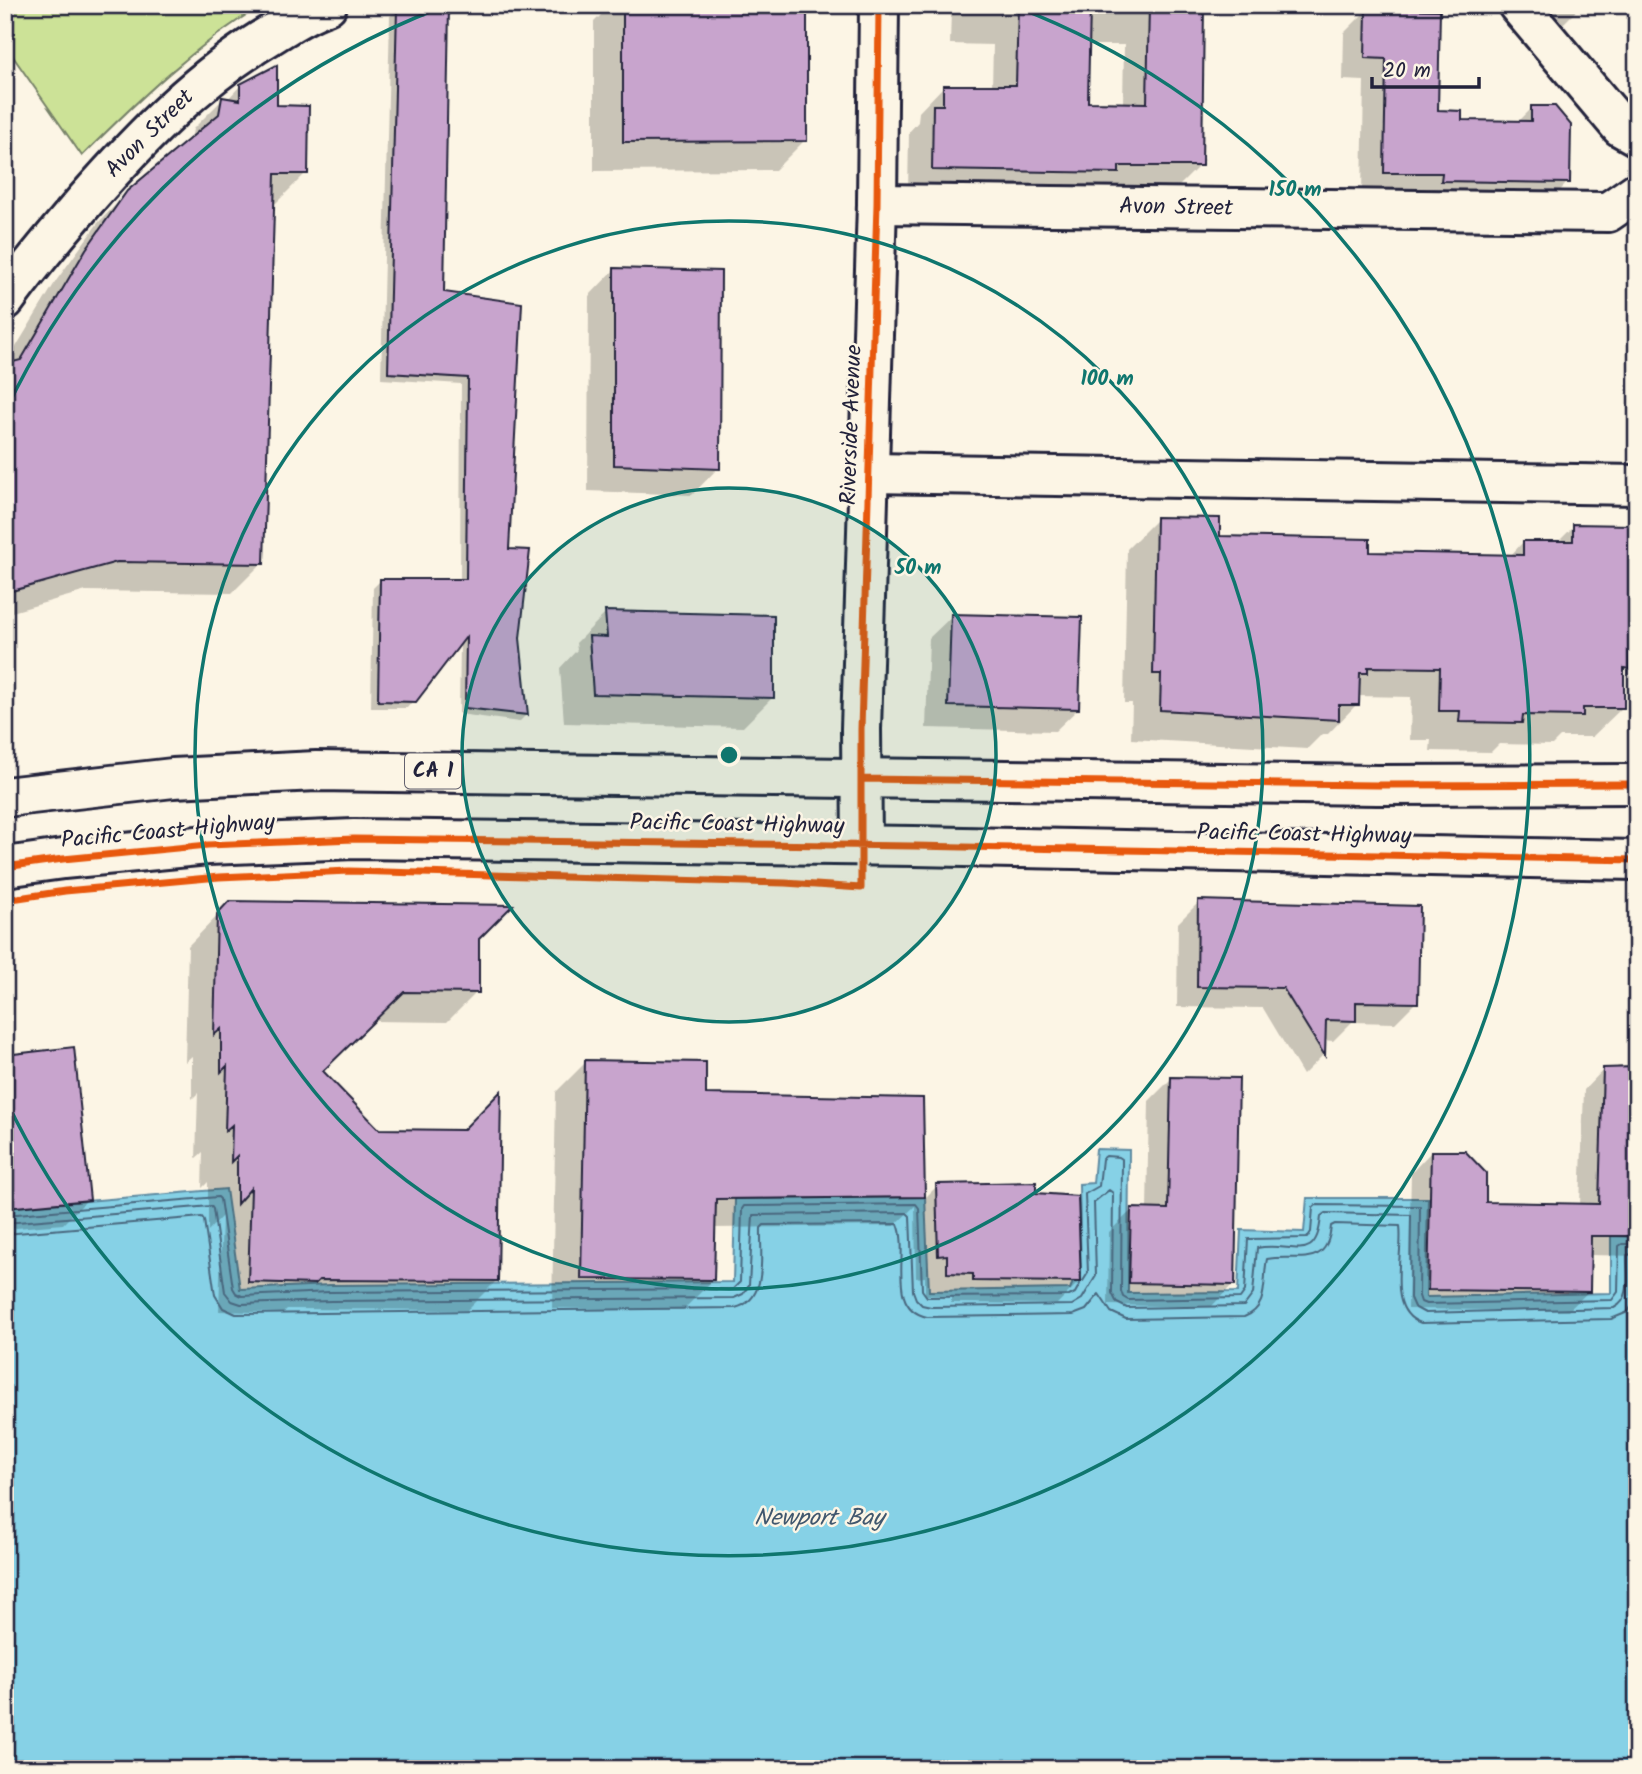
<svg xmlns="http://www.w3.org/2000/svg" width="1642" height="1774" font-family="Kalam,sans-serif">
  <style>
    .green { fill: #cce297; stroke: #778269; stroke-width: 2 }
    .water { fill: #86d1e6; stroke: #5e8ba2; stroke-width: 2 }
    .shadow { fill: #0003; fill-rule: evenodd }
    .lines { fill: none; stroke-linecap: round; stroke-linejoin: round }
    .shore { stroke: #4a687f; stroke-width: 2 }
    .building { fill: #c8a4cd; stroke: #22223b; stroke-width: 2 }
    .minor-casing { stroke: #22223b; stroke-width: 44 }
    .major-casing { stroke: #22223b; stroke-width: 44 }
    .highway-casing { stroke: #22223b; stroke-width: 44 }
    .minor { stroke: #fcf5e5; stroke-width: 38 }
    .major { stroke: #fcf5e5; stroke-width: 38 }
    .highway { stroke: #fcf5e5; stroke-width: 38 }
    .cycleway-casing { stroke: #fcf5e5; stroke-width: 11 }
    .cycleway { stroke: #e8590c; stroke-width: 7 }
    .ring { fill: none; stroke: #0f766e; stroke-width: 3.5 }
    .labels { text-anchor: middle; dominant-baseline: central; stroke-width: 5; stroke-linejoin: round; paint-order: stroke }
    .shield { fill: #fcf5e5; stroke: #63616e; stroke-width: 2 }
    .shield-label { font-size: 21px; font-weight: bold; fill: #22223b }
    .street-label { font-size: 23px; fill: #22223b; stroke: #fcf5e5 }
    .water-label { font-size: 24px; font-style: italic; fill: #40576e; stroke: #fcf5e5 }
    .centre { fill: #0f766e; stroke: #fcf5e5; stroke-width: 3.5 }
    .ring-label { font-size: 21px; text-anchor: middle; font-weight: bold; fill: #0f766e; stroke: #fcf5e5; stroke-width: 5; stroke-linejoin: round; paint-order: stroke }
  </style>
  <rect width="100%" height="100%" fill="#fcf5e5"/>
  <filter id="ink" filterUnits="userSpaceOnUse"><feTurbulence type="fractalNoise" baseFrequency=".0143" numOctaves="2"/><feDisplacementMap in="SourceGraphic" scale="14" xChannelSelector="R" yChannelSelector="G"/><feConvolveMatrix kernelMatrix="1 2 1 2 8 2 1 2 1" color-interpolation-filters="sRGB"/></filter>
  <g filter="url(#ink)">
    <path class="green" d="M 5,5 L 262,5 C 194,46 138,100 82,156 L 5,45 Z"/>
    <path class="water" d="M 1096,1149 L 1129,1150 L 1128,1293 L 1238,1292 L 1241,1230 L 1304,1232 L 1307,1198 L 1428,1198 L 1426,1297 L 1611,1293 L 1611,1236 L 1637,1237 L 1637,1769 L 5,1769 L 5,1208 L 226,1189 L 240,1289 L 330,1285 L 733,1282 L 735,1199 L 925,1197 L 929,1291 L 1070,1289 L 1073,1282 L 1072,1275 L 1081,1274 L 1079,1184 L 1093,1183 Z"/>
    <path class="shadow" d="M 611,5 L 805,5 L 805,140 L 775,170 L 594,171 L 594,22 Z
      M 956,5 L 1204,5 L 1204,18 L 1202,21 L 1200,165 L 1174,191 L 908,195 L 909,132 L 918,122 L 919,112 L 944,86 L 992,87 L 993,45 L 950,44 L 951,10 ZM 1088,45 L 1124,45 L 1123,104 L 1086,104 Z
      M 1538,5 L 1600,5 L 1598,8 L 1576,7 L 1575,12 L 1558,29 Z
      M 398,9 L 442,294 L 520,305 L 507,551 L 526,715 L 519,722 L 459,714 L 460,643 L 407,708 L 371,708 L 373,588 L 380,581 L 460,581 L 461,384 L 381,379 L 390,16 Z
      M 1366,11 L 1436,112 L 1461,122 L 1517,123 L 1532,108 L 1568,182 L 1546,205 L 1362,194 L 1364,81 L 1343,80 L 1344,33 Z
      M 241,85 L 276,107 L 306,173 L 276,203 L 272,203 L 262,563 L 232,593 L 86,591 L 5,614 L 5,365 L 56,281 L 98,223 L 128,192 L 191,140 L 193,129 L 223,99 L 227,100 Z
      M 615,269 L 718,468 L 692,495 L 588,491 L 589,296 Z
      M 1157,519 L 1218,538 L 1369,554 L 1510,556 L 1523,542 L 1557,543 L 1574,526 L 1627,668 L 1623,673 L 1622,708 L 1592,737 L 1560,737 L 1552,745 L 1499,744 L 1491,752 L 1430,751 L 1431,740 L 1410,740 L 1411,697 L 1358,696 L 1357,704 L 1328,734 L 1322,734 L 1307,749 L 1131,739 L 1132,703 L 1124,703 L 1127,549 Z
      M 606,613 L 773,697 L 743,727 L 564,723 L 560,668 L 577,650 L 576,643 Z
      M 952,616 L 1078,709 L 1055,731 L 926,728 L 929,638 Z
      M 1199,902 L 1416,1002 L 1395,1023 L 1352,1022 L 1333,1041 L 1323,1040 L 1323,1055 L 1303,1075 L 1263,1008 L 1177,1007 L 1178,923 Z
      M 230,903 L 477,938 L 477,992 L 447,1022 L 373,1021 L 321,1071 L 496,1281 L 467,1310 L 287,1309 L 283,1313 L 219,1311 L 222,1216 L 208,1231 L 208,1182 L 202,1188 L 203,1152 L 196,1158 L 198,1093 L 192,1099 L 192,1056 L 185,1062 L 188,946 Z
      M 5,1057 L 88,1199 L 63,1224 L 5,1229 Z
      M 586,1062 L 704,1096 L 921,1099 L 924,1199 L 937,1186 L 1034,1195 L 1079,1282 L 1057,1304 L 951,1303 L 951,1296 L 925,1295 L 925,1277 L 916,1278 L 915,1206 L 894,1226 L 714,1228 L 713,1280 L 683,1310 L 552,1308 L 556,1092 Z
      M 1618,1066 L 1637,1066 L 1637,1256 L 1589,1255 L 1589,1291 L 1568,1311 L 1408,1309 L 1411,1173 L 1431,1152 L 1484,1204 L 1580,1205 L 1584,1090 L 1604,1069 L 1615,1069 Z
      M 1172,1078 L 1233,1284 L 1211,1307 L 1108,1305 L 1109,1232 L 1132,1210 L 1147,1210 L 1149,1101 Z"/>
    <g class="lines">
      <path class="shore" d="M 5,1215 L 218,1197 L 220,1199 L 233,1288 L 236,1293 L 242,1296 L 330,1292 L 733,1289 L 740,1282 L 742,1209 L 744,1206 L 916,1204 L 919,1208 L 922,1290 L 927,1297 L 1069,1296 L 1075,1293 L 1080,1284
        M 5,1223 L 211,1206 L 213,1209 L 225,1292 L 232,1301 L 241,1304 L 331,1301 L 734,1298 L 743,1294 L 749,1285 L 753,1215 L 907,1213 L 910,1216 L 913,1291 L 916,1299 L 922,1305 L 931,1307 L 1072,1305 L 1082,1299 L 1096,1276 L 1094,1202 L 1109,1190 L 1113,1193 L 1112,1293 L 1117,1303 L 1127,1308 L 1244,1306 L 1253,1294 L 1257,1248 C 1292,1241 1317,1267 1321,1216 L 1325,1213 L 1411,1215 L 1410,1298 L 1414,1307 L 1425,1313 L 1614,1308 C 1633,1299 1626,1273 1627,1255 L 1637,1253
        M 5,1234 L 202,1217 L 204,1220 L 215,1295 L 223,1308 L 236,1314 L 735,1308 C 769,1300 760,1255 761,1228 L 764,1225 L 898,1224 C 910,1252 885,1308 927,1317 L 1073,1315 L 1086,1310 L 1099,1294 L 1111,1312 L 1126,1319 L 1244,1317 C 1270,1307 1262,1281 1267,1259 C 1296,1253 1327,1271 1331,1226 L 1335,1224 L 1400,1226 C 1404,1255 1385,1311 1421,1323 L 1611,1319 L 1628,1312 L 1637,1297
        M 1083,1281 L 1088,1273 L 1085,1194 L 1099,1186 L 1102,1159 L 1106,1156 L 1119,1157 L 1122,1159 L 1121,1291 L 1123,1297 L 1128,1300 L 1240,1298 L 1245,1291 L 1248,1239 L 1307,1238 L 1311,1232 L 1313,1208 L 1316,1205 L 1420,1206 L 1419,1296 L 1421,1302 L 1426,1304 L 1612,1300 L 1618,1292 L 1619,1246 L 1622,1244 L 1637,1244"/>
    </g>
    <path class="building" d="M 623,5 L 807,5 L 807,141 L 623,142 Z
      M 1018,5 L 1090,5 L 1088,102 L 1147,103 L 1149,5 L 1204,5 L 1202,166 L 1119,166 L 1119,173 L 932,170 L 933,105 L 943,105 L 943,85 L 1016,85 Z
      M 449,7 L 444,292 L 522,303 L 509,549 L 530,550 L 520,638 L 528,715 L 465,708 L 466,637 L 416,702 L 378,701 L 380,579 L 466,579 L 468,378 L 388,373 L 397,8 Z
      M 1366,9 L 1440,10 L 1438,110 L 1462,111 L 1462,120 L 1531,121 L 1531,106 L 1555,106 L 1571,125 L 1570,183 L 1441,181 L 1442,173 L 1384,173 L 1386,59 L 1365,58 Z
      M 277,65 L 277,105 L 309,106 L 308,174 L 275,174 L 264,564 L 117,562 L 5,593 L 5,364 L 21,360 L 86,249 L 127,191 L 219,114 L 222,97 L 240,100 L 240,84 Z
      M 614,268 L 721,271 L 720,469 L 614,465 Z
      M 1156,517 L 1220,518 L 1220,536 L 1370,539 L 1370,552 L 1523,555 L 1523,541 L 1573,541 L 1573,524 L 1632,525 L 1629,669 L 1624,668 L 1624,708 L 1583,708 L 1583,716 L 1523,715 L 1522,723 L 1459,722 L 1460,711 L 1439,711 L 1440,668 L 1368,667 L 1368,673 L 1360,673 L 1359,705 L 1339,705 L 1339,720 L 1160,710 L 1161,674 L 1153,674 Z
      M 605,611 L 774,615 L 774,698 L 593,694 L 589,636 L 607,637 Z
      M 951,614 L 1082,617 L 1079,709 L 948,706 Z
      M 1198,900 L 1420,906 L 1418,1003 L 1356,1002 L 1356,1021 L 1326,1020 L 1325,1056 L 1283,988 L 1197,987 Z
      M 229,901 L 513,905 L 479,939 L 479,993 L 404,992 L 323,1071 L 379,1129 L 463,1130 L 501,1091 L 498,1281 L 319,1280 L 315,1284 L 248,1282 L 251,1188 L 237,1204 L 237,1156 L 231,1162 L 232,1125 L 225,1131 L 227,1066 L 221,1072 L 221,1029 L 214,1035 L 217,914 Z
      M 74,1047 L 90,1200 L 5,1208 L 5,1055 Z
      M 585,1060 L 706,1062 L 706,1094 L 923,1098 L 925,1197 L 716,1199 L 714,1280 L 581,1279 Z
      M 1637,1067 L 1637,1236 L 1591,1236 L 1590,1292 L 1428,1290 L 1431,1151 L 1465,1151 L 1486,1173 L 1486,1202 L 1599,1204 L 1603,1068 Z
      M 1171,1077 L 1239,1078 L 1235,1285 L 1129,1283 L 1131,1208 L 1168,1209 Z
      M 1036,1182 L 1036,1193 L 1078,1196 L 1081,1282 L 973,1281 L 973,1274 L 947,1273 L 947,1255 L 938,1256 L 936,1184 Z"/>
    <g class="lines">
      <defs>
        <path id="minor" d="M 1518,5 L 1621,127 L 1637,136
          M 877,204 L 1608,212 L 1637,192
          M 5,300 C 30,265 57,234 85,201 C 142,136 200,76 275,32 C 292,22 308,11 327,5
          M 870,473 L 1637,485"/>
        <path id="major" d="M 862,846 L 861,729 L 877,204 L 879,5"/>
        <path id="highway" d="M 5,797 L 173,778 L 316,771 L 1378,785 L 1637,784
          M 5,867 L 63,859 L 208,845 L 354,839 L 914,846 L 1637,860"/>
      </defs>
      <use href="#minor" class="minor-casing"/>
      <use href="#major" class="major-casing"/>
      <use href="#highway" class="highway-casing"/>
      <use href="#minor" class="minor"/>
      <use href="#major" class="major"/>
      <use href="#highway" class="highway"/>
      <defs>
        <path id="cycleway" d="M 862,779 L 1378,785 L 1637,784
          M 5,867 L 63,859 L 208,845 L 354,839 L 914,846 L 1637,860
          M 5,900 L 65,891 L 219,877 L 349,871 L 785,883 L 861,888 L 861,729 L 877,204 L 879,5"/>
      </defs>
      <use href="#cycleway" class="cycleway-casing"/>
      <use href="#cycleway" class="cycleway"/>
    </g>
  </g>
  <circle cx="729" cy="755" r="267" fill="#0f766e" fill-opacity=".12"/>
  <g class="ring">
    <circle cx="729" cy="755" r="267"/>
    <circle cx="729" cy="755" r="534"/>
    <path d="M6 410A801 801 0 0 1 442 7M1016 7A801 801 0 1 1 6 1100"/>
  </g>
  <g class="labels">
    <rect class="shield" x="405" y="753.5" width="56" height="35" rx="5"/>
    <g class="shield-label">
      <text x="433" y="771">CA 1</text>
    </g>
    <g class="street-label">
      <text transform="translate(150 134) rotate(-45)">Avon Street</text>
      <text transform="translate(1176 208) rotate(1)">Avon Street</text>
      <text transform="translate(852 425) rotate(-88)">Riverside Avenue</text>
      <text transform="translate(737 825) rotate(1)">Pacific Coast Highway</text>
      <text transform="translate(168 832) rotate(-5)">Pacific Coast Highway</text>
      <text transform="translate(1304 835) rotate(1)">Pacific Coast Highway</text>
    </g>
    <g class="water-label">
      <text x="819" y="1518">Newport Bay</text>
    </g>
  </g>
  <circle cx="729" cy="755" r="10" class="centre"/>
  <g class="ring-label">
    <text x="1295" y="196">150 m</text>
    <text x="1107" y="385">100 m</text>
    <text x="918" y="574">50 m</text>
  </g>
  <rect width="1642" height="1774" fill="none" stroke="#fcf5e5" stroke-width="28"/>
  <rect x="14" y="14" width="1614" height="1746" fill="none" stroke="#22223b" stroke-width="2.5" filter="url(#ink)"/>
  <path d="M1372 77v10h107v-10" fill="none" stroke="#22223b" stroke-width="3.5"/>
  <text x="1383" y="77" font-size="21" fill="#22223b" stroke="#fcf5e5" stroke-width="5" paint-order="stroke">20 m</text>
</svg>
